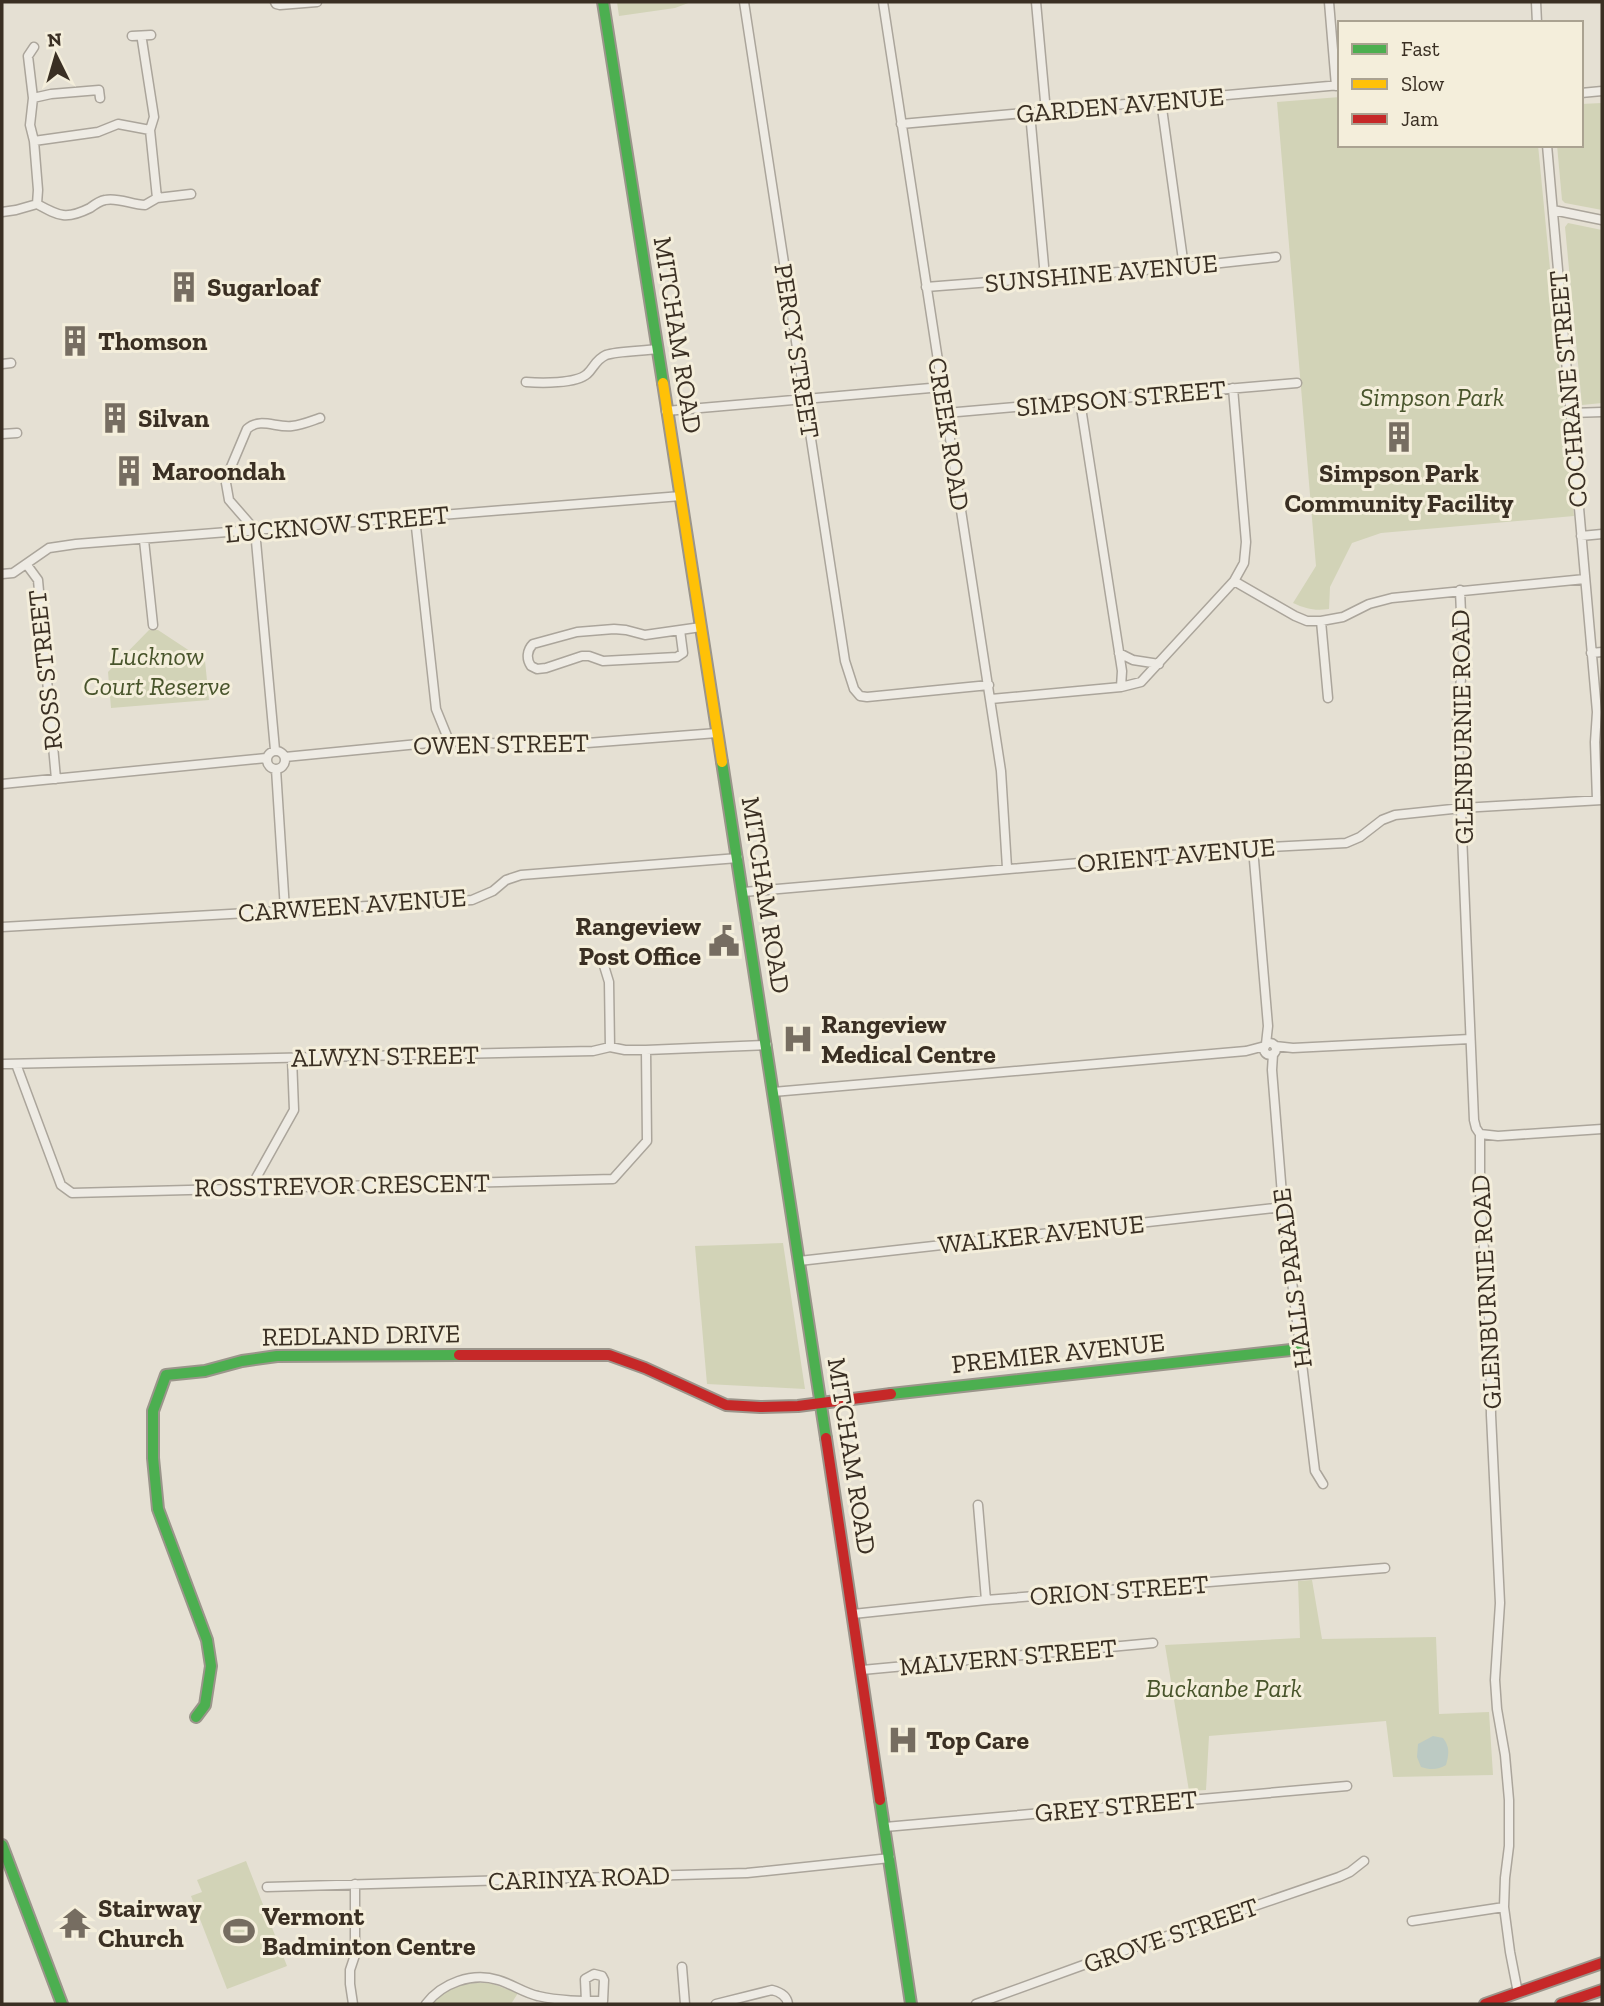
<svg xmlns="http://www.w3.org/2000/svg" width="1604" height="2006" font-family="'Zilla Slab',serif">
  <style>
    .green { fill: #d2d3b7 }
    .water { fill: #bccac3 }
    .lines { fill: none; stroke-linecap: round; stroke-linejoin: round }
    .street-casing { stroke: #aba59b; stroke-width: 11 }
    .fast-casing { stroke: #9b958b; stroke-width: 14 }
    .slow-casing { stroke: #9b958b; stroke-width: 14 }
    .jam-casing { stroke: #9b958b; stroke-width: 14 }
    .street { stroke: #eeebe4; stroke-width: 8 }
    .fast { stroke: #4caf50; stroke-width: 10 }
    .slow { stroke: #ffc107; stroke-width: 10 }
    .jam { stroke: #c62828; stroke-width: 10 }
    .labels { text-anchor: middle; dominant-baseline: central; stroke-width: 6; stroke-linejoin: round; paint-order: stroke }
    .street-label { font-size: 26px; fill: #3a2f23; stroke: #f4eedb }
    .poi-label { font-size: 26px; font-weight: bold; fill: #3a2f23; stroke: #f4eedb; text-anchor: start }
    .park-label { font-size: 26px; font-style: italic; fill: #48542b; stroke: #f4eedb }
  </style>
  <rect width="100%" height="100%" fill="#e5e0d3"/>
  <path class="green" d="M 617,2 L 691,2 L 675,8 L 619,16 Z
    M 1340,97 L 1340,145 L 1538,145 L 1574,516 L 1381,533 L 1352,543 L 1330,587 L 1329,609 C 1315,611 1306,609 1293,603 L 1316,566 L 1277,102 Z
    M 1602,103 L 1602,210 L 1565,203 L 1562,200 L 1557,145 L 1581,145 L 1581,104 Z
    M 1568,223 L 1602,230 L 1602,403 L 1582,405 L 1565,227 Z
    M 149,630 L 158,630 L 205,661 L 209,700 L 111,708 L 108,672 Z
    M 783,1243 L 805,1389 L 707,1384 L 695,1246 Z
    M 1312,1580 L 1322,1639 L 1436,1637 L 1439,1714 L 1489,1712 L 1493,1775 L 1393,1777 L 1386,1721 L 1209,1736 L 1206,1790 L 1189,1791 L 1165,1645 L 1300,1638 L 1298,1581 Z
    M 246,1861 L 287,1966 L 227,1989 L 191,1896 L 202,1892 L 197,1880 Z
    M 490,1983 L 518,1993 L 511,2004 L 433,2004 C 445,1982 468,1983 490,1983 Z"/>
  <path class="water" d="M 1433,1736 L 1443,1738 C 1450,1747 1449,1754 1446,1765 C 1438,1770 1430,1770 1421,1767 L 1417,1757 L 1418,1744 Z"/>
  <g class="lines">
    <defs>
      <path id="street" d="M 275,2 L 276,4 L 280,5 L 317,2
        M 744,2 L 845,661 L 854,689 L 860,696 L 867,697 L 989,685
        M 883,2 L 1001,771 L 1007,868
        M 1036,2 L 1046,112
        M 1329,2 L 1336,86
        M 1536,2 L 1537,23
        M 132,36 L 151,35
        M 142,40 L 154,117 L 150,130
        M 34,47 L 28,56 L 33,98 L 30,125 L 34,141 L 38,190 L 37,204
        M 1581,93 L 1602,91
        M 33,98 L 51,94 L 99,90 L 100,98
        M 1161,101 L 1184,267
        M 1030,113 L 1045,277
        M 901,124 L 1340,85
        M 1547,145 L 1597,712 L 1595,742 L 1597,800
        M 157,198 L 191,194
        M 1553,210 L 1602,220
        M 2,212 L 16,210 L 37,204 C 59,216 66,220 90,208 C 94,205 100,201 105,200 C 118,197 132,205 145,205 L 157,198 L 150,130 L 118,124 L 98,132 L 34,141
        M 926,287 L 1184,267 L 1276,257
        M 2,364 L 11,363
        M 526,382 C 540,383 576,384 587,374 C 594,368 595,360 606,355 C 617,351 644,351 657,349
        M 1080,401 L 1122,671 L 1121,687
        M 666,411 L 942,387
        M 946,413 L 1297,383
        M 1571,413 L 1602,412
        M 2,434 L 17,433
        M 415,518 L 436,709 L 449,741
        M 1581,536 L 1602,534
        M 144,540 L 153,625
        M 27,565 L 38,580 L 56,779
        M 2,574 L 13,573 L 49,548 L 76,544 L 681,496
        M 1234,581 L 1295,616 L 1307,621 L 1321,621 L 1343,617 L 1369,604 L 1392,598 L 1585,579
        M 1460,590 L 1463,661 L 1457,715 L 1474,1120 L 1476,1128 L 1480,1134 L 1480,1193 L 1490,1334 L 1491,1415 L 1500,1603 L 1495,1680 L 1497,1709 L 1505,1755 L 1509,1800 L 1509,1846 L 1505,1878 L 1504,1907 L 1510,1952 L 1518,1993
        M 1321,621 L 1328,698
        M 680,630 L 645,635 L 626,630 L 614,629 L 577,632 L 533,644 C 527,650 526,659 531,666 L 537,669 L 546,668 L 582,656 L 589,656 L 603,661 L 677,657 L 683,653 L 680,630 L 701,627
        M 1119,653 L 1133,660 L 1159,664
        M 1591,653 L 1602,652
        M 991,699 L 1121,687 L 1141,682 L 1234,581 L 1244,563 L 1246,542 L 1233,388
        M 275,750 L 255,530 L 229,500 L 226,483 L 228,474 L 247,429 C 260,417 276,428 292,426 C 302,425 311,421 320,418
        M267 760a9 9 0 1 1 18 0a9 9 0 1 1-18 0Z
        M 285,757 L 449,741 L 548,746 L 717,733
        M 276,769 L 285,910
        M 2,784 L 266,758
        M 1253,848 L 1268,1026 L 1266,1044
        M 743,892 L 1253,848 L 1346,843 L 1360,837 L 1382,820 L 1395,815 L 1462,808 L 1602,800
        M 2,927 L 472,900 L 493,891 L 506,880 L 521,875 L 738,858
        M 601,956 L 609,982 L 610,1047
        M1264 1049a6 6 0 1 1 12 0a6 6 0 1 1-12 0Z
        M 1275,1046 L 1293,1048 L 1470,1039
        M 1273,1054 L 1272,1070 L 1283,1207 L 1315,1471 L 1323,1484
        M 2,1064 L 593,1051 L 610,1047 L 625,1050 L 646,1050 L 767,1045
        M 16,1064 L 61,1185 L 72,1193 L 613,1179 L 647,1141 L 646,1050
        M 773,1092 L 1246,1051 L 1265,1046
        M 1480,1134 L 1498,1136 L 1602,1129
        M 251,1187 L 294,1110 L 292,1058
        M 799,1261 L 1283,1207
        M 978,1505 L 986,1600
        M 853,1614 L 986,1600 L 1385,1568
        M 862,1670 L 1153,1643
        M 885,1827 L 1347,1786
        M 267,1887 L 747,1873 L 890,1858
        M 1412,1921 L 1504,1907
        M 682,1967 L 685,2004
        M 353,2004 L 350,1984 L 350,1970 L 355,1955 L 355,1884
        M 426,2004 C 442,1983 472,1972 498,1980 C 512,1984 524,1993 538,1996 C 559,2001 582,2001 603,2001 L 604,1980 L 602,1976 L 594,1974 L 585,1979 L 586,2001
        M 716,2004 L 772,1990 C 780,1992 787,1996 788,2004
        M 976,2004 L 1100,1959 L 1339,1877 L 1350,1872 L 1364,1861"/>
      <path id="fast" d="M 603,2 L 663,383
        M 722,762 L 826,1438
        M 891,1394 L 1300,1349
        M 196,1717 L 205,1705 L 211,1666 L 207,1640 L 158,1509 L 153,1458 L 153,1411 L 166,1375 L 205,1371 L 242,1361 L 277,1356 L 459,1355
        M 880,1800 L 911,2004
        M 2,1845 L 62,2004"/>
      <path id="slow" d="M 663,383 L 722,762"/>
      <path id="jam" d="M 459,1355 L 609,1355 L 645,1368 L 726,1405 L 760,1407 L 798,1406 L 891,1394
        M 826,1438 L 880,1800
        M 1485,2004 L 1602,1963
        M 1561,2004 L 1602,1990"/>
    </defs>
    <use href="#street" class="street-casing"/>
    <use href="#fast" class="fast-casing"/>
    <use href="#slow" class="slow-casing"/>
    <use href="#jam" class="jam-casing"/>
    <use href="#street" class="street"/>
    <use href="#fast" class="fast"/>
    <use href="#slow" class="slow"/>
    <use href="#jam" class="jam"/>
  </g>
  <defs>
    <symbol id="building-bare" viewBox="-9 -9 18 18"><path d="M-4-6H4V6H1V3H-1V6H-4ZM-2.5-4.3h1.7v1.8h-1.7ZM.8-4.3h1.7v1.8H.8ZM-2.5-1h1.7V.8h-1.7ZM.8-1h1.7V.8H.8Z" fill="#766d61" stroke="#f4eedb" stroke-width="2.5" paint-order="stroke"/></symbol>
    <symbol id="civic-bare" viewBox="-9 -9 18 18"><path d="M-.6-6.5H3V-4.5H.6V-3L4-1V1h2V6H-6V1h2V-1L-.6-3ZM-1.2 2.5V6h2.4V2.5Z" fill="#766d61" stroke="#f4eedb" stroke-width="2.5" paint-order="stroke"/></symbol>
    <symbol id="hospital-bare" viewBox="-9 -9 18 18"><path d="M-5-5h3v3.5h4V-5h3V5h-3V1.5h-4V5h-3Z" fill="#766d61" stroke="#f4eedb" stroke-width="2.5" paint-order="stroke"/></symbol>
    <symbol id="temple-bare" viewBox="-9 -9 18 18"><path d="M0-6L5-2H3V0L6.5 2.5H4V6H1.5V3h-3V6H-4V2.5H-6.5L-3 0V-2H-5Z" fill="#766d61" stroke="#f4eedb" stroke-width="2.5" paint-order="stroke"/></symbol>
    <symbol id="stadium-bare" viewBox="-9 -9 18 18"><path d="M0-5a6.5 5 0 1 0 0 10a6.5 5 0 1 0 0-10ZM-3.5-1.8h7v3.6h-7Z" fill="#766d61" stroke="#f4eedb" stroke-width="2.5" paint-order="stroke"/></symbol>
  </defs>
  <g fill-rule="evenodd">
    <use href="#building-bare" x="162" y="265" width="44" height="44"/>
    <use href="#building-bare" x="53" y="319" width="44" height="44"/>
    <use href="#building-bare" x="93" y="396" width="44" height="44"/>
    <use href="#building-bare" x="1377" y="415" width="44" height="44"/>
    <use href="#building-bare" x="107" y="449" width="44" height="44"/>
    <use href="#civic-bare" x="702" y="919" width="44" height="44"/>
    <use href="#hospital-bare" x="776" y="1017" width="44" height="44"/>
    <use href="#hospital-bare" x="881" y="1718" width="44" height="44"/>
    <use href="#temple-bare" x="53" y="1901" width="44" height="44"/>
    <use href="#stadium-bare" x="217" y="1909" width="44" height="44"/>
  </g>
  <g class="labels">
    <g class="street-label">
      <text transform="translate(1120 105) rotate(-5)">GARDEN AVENUE</text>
      <text transform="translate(1101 273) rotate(-5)">SUNSHINE AVENUE</text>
      <text transform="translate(678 335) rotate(81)">MITCHAM ROAD</text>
      <text transform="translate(797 351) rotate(81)">PERCY STREET</text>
      <text transform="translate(1568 389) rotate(-95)">COCHRANE STREET</text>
      <text transform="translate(1121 398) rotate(-5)">SIMPSON STREET</text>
      <text transform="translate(949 434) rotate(81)">CREEK ROAD</text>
      <text transform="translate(337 524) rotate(-5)">LUCKNOW STREET</text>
      <text transform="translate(45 670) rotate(-96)">ROSS STREET</text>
      <text transform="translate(1462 727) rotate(-91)">GLENBURNIE ROAD</text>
      <text transform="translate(501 744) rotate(-1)">OWEN STREET</text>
      <text transform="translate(1176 855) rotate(-5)">ORIENT AVENUE</text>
      <text transform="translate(766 895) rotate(81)">MITCHAM ROAD</text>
      <text transform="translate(352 905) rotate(-4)">CARWEEN AVENUE</text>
      <text transform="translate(385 1056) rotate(-1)">ALWYN STREET</text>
      <text transform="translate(342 1185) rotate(-1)">ROSSTREVOR CRESCENT</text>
      <text transform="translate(1041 1234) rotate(-6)">WALKER AVENUE</text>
      <text transform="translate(1292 1278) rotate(-97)">HALLS PARADE</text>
      <text transform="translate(1486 1292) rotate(-93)">GLENBURNIE ROAD</text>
      <text transform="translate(361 1335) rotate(-1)">REDLAND DRIVE</text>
      <text transform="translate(1058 1353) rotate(-6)">PREMIER AVENUE</text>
      <text transform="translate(852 1456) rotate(81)">MITCHAM ROAD</text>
      <text transform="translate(1119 1590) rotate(-4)">ORION STREET</text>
      <text transform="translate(1008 1657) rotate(-5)">MALVERN STREET</text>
      <text transform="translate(1116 1806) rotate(-5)">GREY STREET</text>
      <text transform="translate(579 1878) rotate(-2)">CARINYA ROAD</text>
      <text transform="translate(1171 1935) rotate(-19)">GROVE STREET</text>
    </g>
    <g class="poi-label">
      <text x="207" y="287">Sugarloaf</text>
      <text x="98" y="341">Thomson</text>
      <text x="138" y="418">Silvan</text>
      <text x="152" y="471">Maroondah</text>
      <text x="1399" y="473" text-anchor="middle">Simpson Park<tspan x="1399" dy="30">Community Facility</tspan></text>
      <text x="701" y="926" text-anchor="end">Rangeview<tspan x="701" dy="30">Post Office</tspan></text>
      <text x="821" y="1024">Rangeview<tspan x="821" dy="30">Medical Centre</tspan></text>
      <text x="926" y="1740">Top Care</text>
      <text x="98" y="1908">Stairway<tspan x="98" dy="30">Church</tspan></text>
      <text x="262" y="1916">Vermont<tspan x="262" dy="30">Badminton Centre</tspan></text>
    </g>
    <g class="park-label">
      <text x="1432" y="397">Simpson Park</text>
      <text x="157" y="656">Lucknow<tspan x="157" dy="30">Court Reserve</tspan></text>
      <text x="1224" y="1688">Buckanbe Park</text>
    </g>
  </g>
  <rect width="1604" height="2006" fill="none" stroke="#3a2f23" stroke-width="7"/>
  <rect x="1338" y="21" width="245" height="126" fill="#f4eedb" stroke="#aaa291" stroke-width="2"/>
  <rect x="1352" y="44" width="35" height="10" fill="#4caf50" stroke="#aaa291" stroke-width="2"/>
  <text x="1401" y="56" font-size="21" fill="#3a2f23">Fast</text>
  <rect x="1352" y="79" width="35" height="10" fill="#ffc107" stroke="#aaa291" stroke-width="2"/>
  <text x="1401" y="91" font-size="21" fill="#3a2f23">Slow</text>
  <rect x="1352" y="114" width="35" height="10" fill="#c62828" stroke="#aaa291" stroke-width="2"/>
  <text x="1401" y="126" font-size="21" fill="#3a2f23">Jam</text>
  <g transform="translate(56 56) rotate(355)" stroke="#f4eedb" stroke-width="5" paint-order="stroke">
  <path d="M0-5L12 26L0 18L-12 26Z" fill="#3a2f23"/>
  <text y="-10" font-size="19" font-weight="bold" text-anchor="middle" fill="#3a2f23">N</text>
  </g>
</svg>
